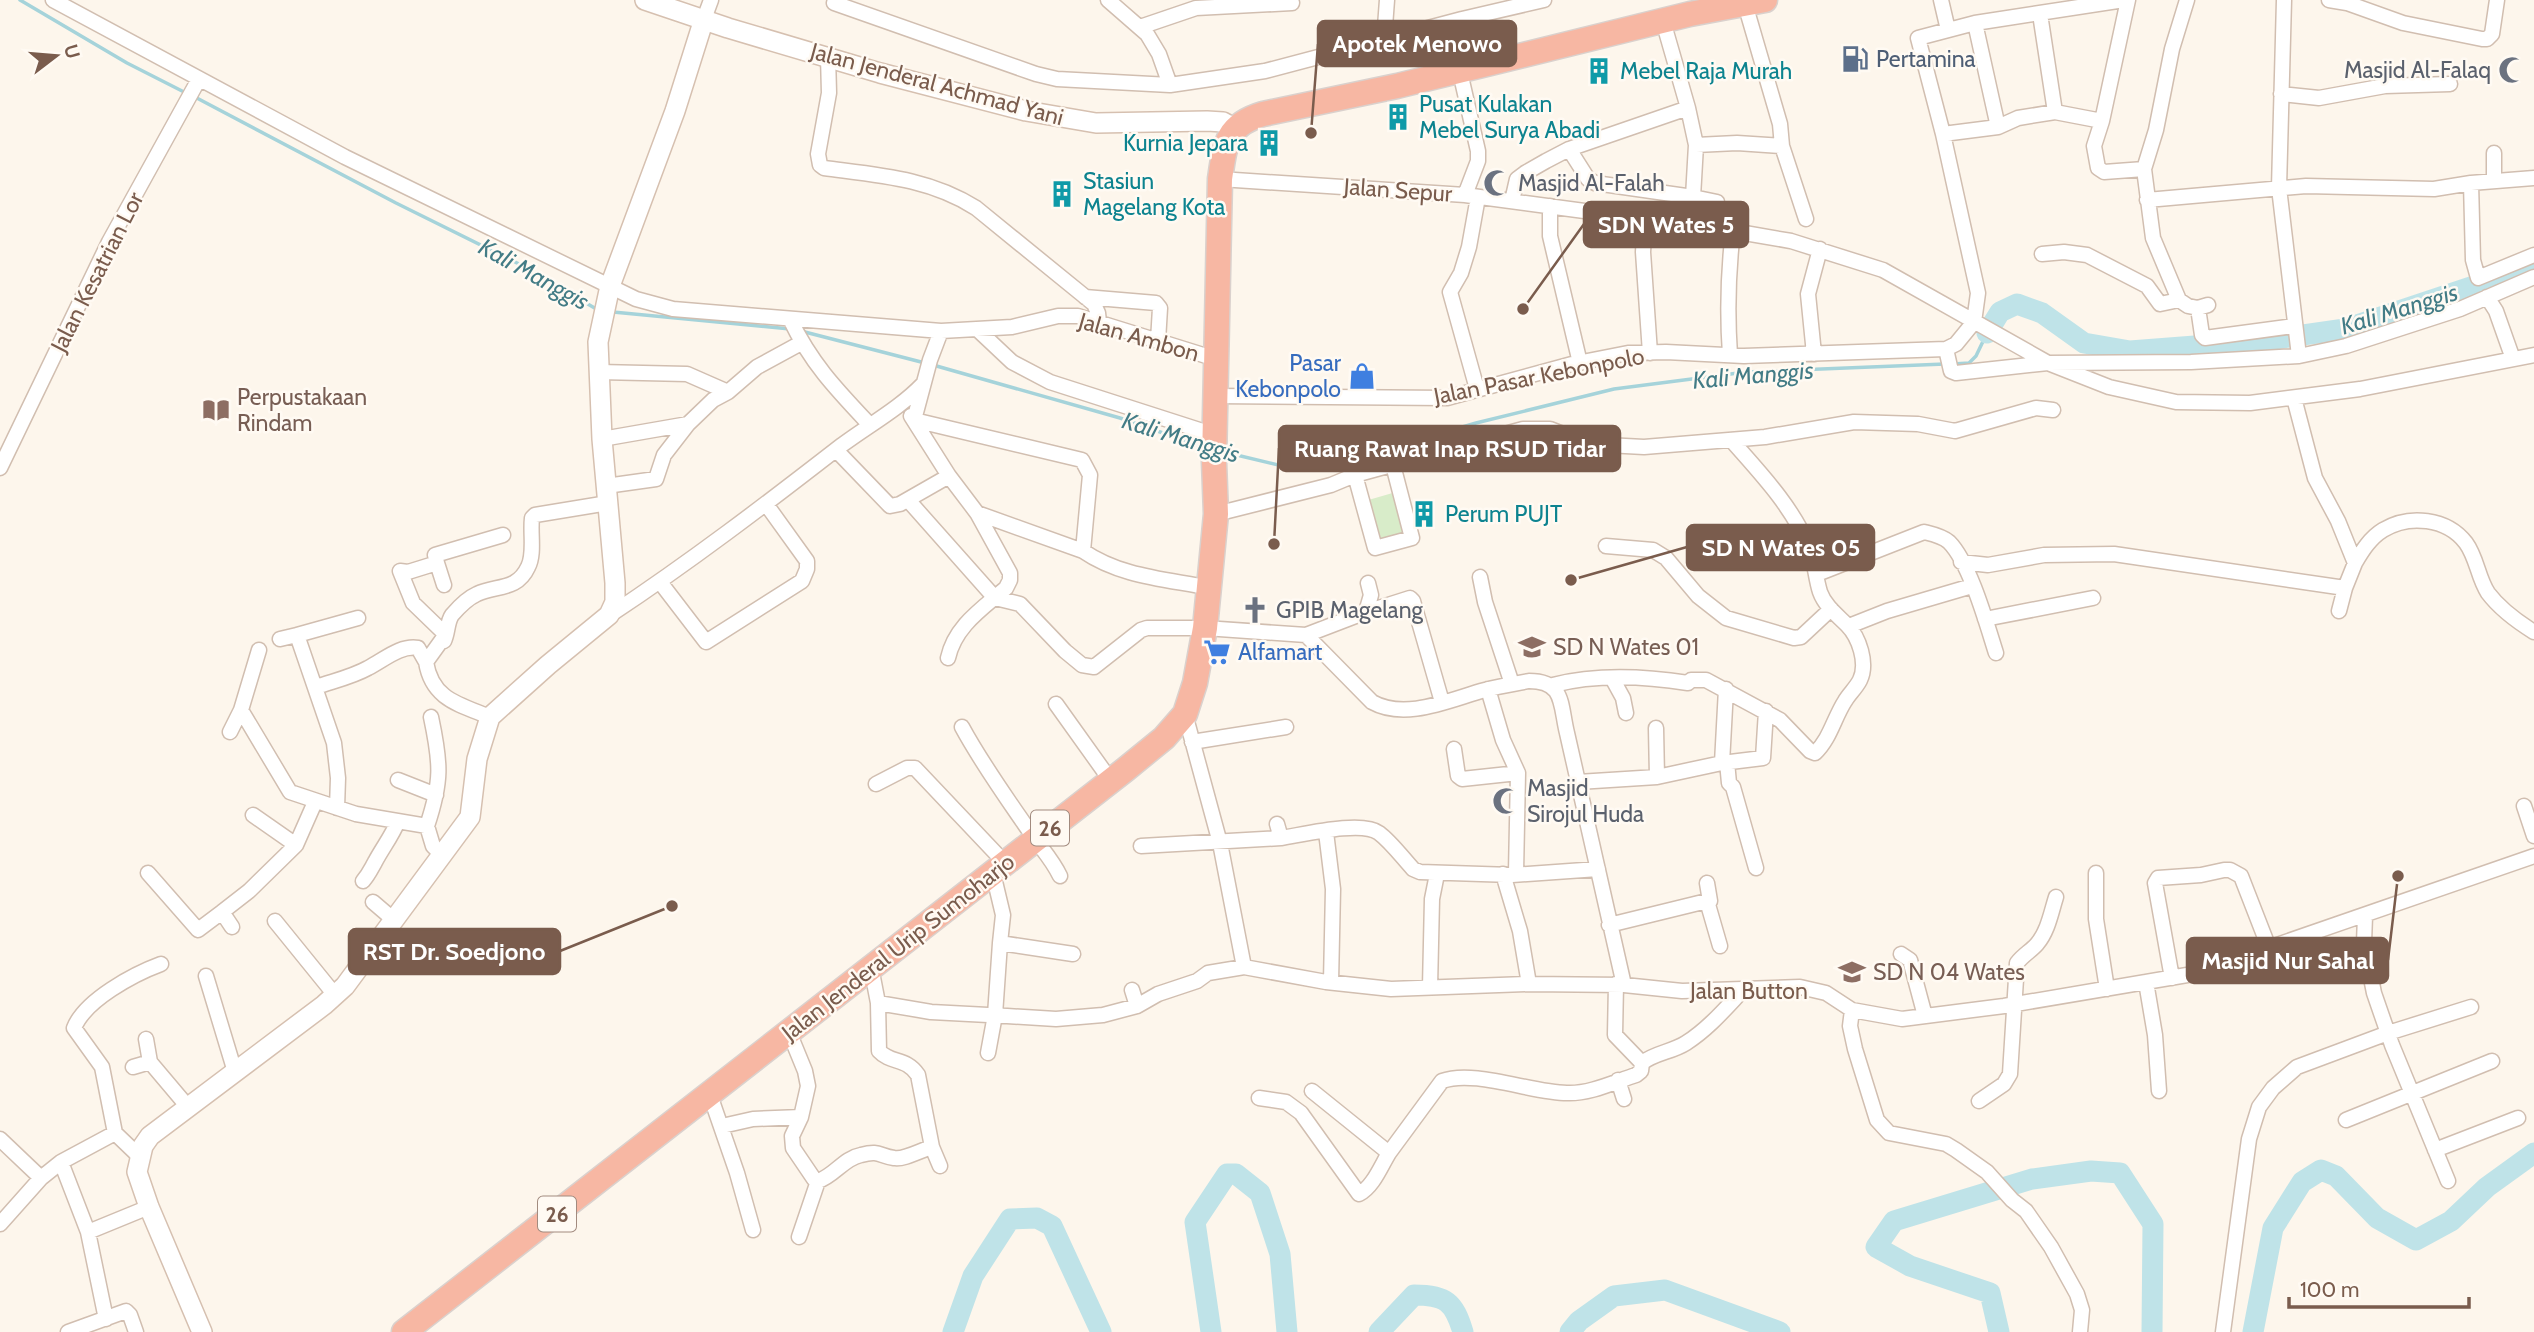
<svg xmlns="http://www.w3.org/2000/svg" width="2534" height="1332" font-family="Cabin,sans-serif">
  <style>
    .green { fill: #d8ecc9 }
    .lines { fill: none; stroke-linecap: round; stroke-linejoin: round }
    .stream { stroke: #a5d3da; stroke-width: 3.5 }
    .river { stroke: #bfe3e8; stroke-width: 21 }
    .street-casing { stroke: #d1beb0; stroke-width: 17 }
    .secondary-casing { stroke: #d6c0b0; stroke-width: 22 }
    .highway-casing { stroke: #dad1cd; stroke-width: 27 }
    .street { stroke: #fff; stroke-width: 14 }
    .secondary { stroke: #fff; stroke-width: 19 }
    .highway { stroke: #f7b7a3; stroke-width: 24 }
    .labels { text-anchor: middle; dominant-baseline: central; stroke-width: 5; stroke-linejoin: round; paint-order: stroke }
    .shield { fill: #fffaf3; stroke: #a28b7f; stroke-width: 2 }
    .shield-label { font-size: 21px; font-weight: bold; fill: #7a5c4d }
    .service-label { font-size: 23px; fill: #4e5e75; stroke: #fffaf3; text-anchor: start }
    .worship-label { font-size: 23px; fill: #5b616d; stroke: #fffaf3; text-anchor: start }
    .culture-label { font-size: 23px; fill: #0d838f; stroke: #fffaf3; text-anchor: start }
    .street-label { font-size: 23px; fill: #7a5c4d; stroke: #fffaf3 }
    .shop-label { font-size: 23px; fill: #366cbe; stroke: #fffaf3; text-anchor: end }
    .education-label { font-size: 23px; fill: #785e54; stroke: #fffaf3; text-anchor: start }
    .water-label { font-size: 24px; font-style: italic; fill: #437c86; stroke: #fffaf3 }
    .leader { fill: none; stroke: #7a5c4d; stroke-width: 2.5 }
    .callout-dot { fill: #7a5c4d; stroke: #fffaf3; stroke-width: 2.5 }
    .callout { fill: #7a5c4d; stroke: #7a5c4d; stroke-width: 2.5 }
    .callout-label { font-size: 24px; text-anchor: middle; font-weight: bold; fill: #fff }
  </style>
  <rect width="100%" height="100%" fill="#fdf6ec"/>
  <path class="green" d="M 1396,492 L 1407,535 L 1377,543 L 1365,501 Z"/>
  <g class="lines">
    <path class="stream" d="M 20,0 L 127,63 L 186,93
      M 193,96 L 396,203 L 521,265 L 598,310
      M 613,312 L 790,329
      M 801,331 L 925,363
      M 1953,364 L 1969,363 L 1976,356 L 1987,333
      M 933,365 L 1120,418 L 1206,448
      M 1224,452 L 1295,469 L 1307,469 L 1418,440 L 1476,423 L 1614,389 L 1746,372 L 1945,364"/>
    <path class="river" d="M 1987,333 L 2000,312 L 2017,304 L 2042,313 L 2084,343 L 2130,351 L 2260,341 L 2345,329 L 2534,266
      M 953,1332 L 973,1276 L 1010,1219 L 1037,1218 L 1052,1226 L 1101,1332
      M 1211,1332 L 1195,1222 L 1227,1174 L 1236,1174 L 1260,1193 L 1280,1254 L 1287,1332
      M 1379,1332 L 1414,1295 C 1446,1295 1454,1302 1463,1332
      M 1570,1332 L 1579,1321 L 1614,1296 L 1665,1290 L 1780,1332
      M 1999,1332 L 1990,1293 L 1910,1266 L 1876,1247 L 1894,1221 L 2032,1179 L 2091,1171 L 2120,1173 L 2153,1224 L 2152,1332
      M 2253,1332 L 2273,1228 L 2302,1182 L 2321,1170 L 2336,1176 L 2377,1218 L 2416,1240 L 2451,1221 L 2487,1187 L 2534,1153"/>
    <defs>
      <path id="street" d="M 53,0 L 345,157 L 636,299 L 673,309 L 941,331 L 1012,327 L 1058,316 L 1078,316 L 1216,359
        M 1108,0 L 1147,34 L 1159,54 L 1170,85
        M 1941,0 L 1948,30
        M 2187,0 L 2172,49 L 2156,130 L 2144,169 L 2153,238 L 2179,300 L 2188,306 L 2198,308 L 2208,305
        M 2284,0 L 2279,188 L 2299,356
        M 2329,0 L 2347,3 L 2403,23 L 2482,39 L 2487,39 L 2492,34 L 2497,0
        M 834,3 L 1036,74 L 1057,79 L 1170,85 L 1265,71 L 1462,19 L 1544,0
        M 1745,4 L 1780,124 L 1782,146 L 1806,219
        M 2040,14 L 2055,112
        M 704,19 L 711,0
        M 1975,23 L 1998,127
        M 1140,27 L 1196,8 L 1292,3
        M 1384,40 L 1387,0
        M 828,56 L 829,93 L 818,154 L 820,165 L 824,168 C 877,175 929,178 976,208 L 1094,304 L 1098,313 L 1099,322
        M 1460,72 L 1478,151 L 1478,161 L 1465,195
        M 2281,94 L 2319,98 L 2385,86 L 2450,84
        M 2102,121 L 2094,146 L 2098,168 L 2104,172 L 2144,169
        M 1943,134 L 1998,127 L 2018,118 L 2055,112 L 2102,121 L 2128,0
        M 1696,145 L 1737,143 L 1782,146
        M 1569,149 L 1588,179 L 1595,183 L 1693,197 L 1696,145 L 1688,108 L 1663,21
        M 2494,153 L 2494,181
        M 1220,179 L 1465,195 L 1733,231 L 1791,241 L 1883,270 L 2048,363 L 2109,387 L 2176,402 L 2250,403 L 2360,389 L 2534,355
        M 2471,183 L 2473,260 L 2478,278 L 2534,255
        M 1693,197 L 1717,202
        M 2147,200 L 2306,186 L 2434,189 L 2471,183 L 2534,178
        M 1512,201 L 1517,179 L 1525,173 L 1546,161 L 1569,149 L 1688,108
        M 1550,206 L 1550,236 L 1580,363
        M 1645,219 L 1643,252 L 1650,353
        M 2042,254 L 2064,252 L 2087,255 L 2147,286 L 2160,304 L 2179,300
        M 1085,297 L 1156,303 L 1160,308 L 1158,341
        M 2487,297 L 2496,311 L 2513,359
        M 2198,308 L 2202,335 L 2205,338 L 2294,326
        M 790,319 C 811,363 836,389 869,424
        M 978,330 L 1012,362 L 1050,382 L 1215,435
        M 941,331 L 930,360 L 914,420 L 1082,460 L 1090,475 L 1083,551 C 1121,577 1166,579 1210,588
        M 1946,349 L 1951,371 L 1956,373 L 2048,363 L 2191,362 L 2299,356 L 2346,346 L 2460,309 L 2534,277
        M 1814,354 L 1808,294 L 1820,249
        M 1730,355 C 1727,313 1728,273 1733,231
        M 599,372 L 687,374 L 728,392
        M 1477,389 L 1450,292 L 1461,273 L 1469,247 L 1478,197
        M 1215,396 L 1447,398 L 1572,364 L 1628,353 L 1666,352 L 1744,356 L 1946,349 L 1956,344 L 1974,322 L 1978,293 L 1943,134 L 1918,38 L 1975,23 L 2124,0
        M 2294,398 L 2315,478 L 2338,521 L 2355,563 L 2345,588 L 2339,611
        M 911,416 L 949,476 L 977,513 L 1010,573 L 1010,580 L 1006,588 C 982,609 955,626 948,658
        M 602,439 L 688,424
        M 836,450 L 890,506 L 900,504 L 949,476
        M 0,468 L 109,242 L 199,79
        M 1355,475 L 1375,548 L 1412,538 L 1393,465
        M 606,486 L 656,479 L 664,455 L 688,424 L 713,400 L 728,392 L 757,367 L 801,343
        M 908,500 L 995,598 L 1020,604 L 1065,651 L 1082,665 L 1094,667 L 1141,630 L 1147,628 L 1205,628 L 1306,635 L 1372,702 C 1406,721 1451,699 1485,690 C 1500,686 1514,684 1529,681 C 1565,681 1560,705 1567,733 L 1624,985 L 1682,991 L 1800,987 L 1826,993 L 1852,1010 L 1902,1019 L 2004,1006 L 2193,974 L 2534,856
        M 977,513 L 1083,551
        M 1216,514 L 1331,485 L 1355,475 L 1523,429 L 1550,429 L 1588,444 L 1644,447 L 1765,437 L 1854,422 L 1918,424 L 1955,431 L 2036,408 L 2053,410
        M 1606,546 L 1653,550 L 1666,558 L 1698,596 L 1726,618 L 1794,638 L 1801,637 L 1831,609
        M 1961,562 L 1988,565 L 2044,555 L 2114,554 L 2345,588
        M 437,563 L 444,585
        M 2355,563 C 2362,551 2370,538 2383,530 C 2409,514 2447,518 2466,543 C 2477,558 2478,578 2488,593 C 2500,609 2518,622 2534,632
        M 1817,574 L 1924,532 C 1932,534 1942,536 1949,542 C 1970,563 1987,625 1996,653
        M 1480,577 L 1485,602 L 1512,684
        M 660,582 L 706,642 L 802,581 L 807,569 L 807,561 L 766,504
        M 1366,612 L 1410,598 L 1413,601 L 1442,702
        M 610,615 C 690,562 766,504 842,445 C 869,425 900,408 923,384
        M 1985,619 L 2093,598
        M 1849,626 L 1887,611 L 1972,586
        M 1306,635 L 1366,612 L 1371,595 L 1368,583
        M 280,639 L 297,635
        M 444,641 C 448,633 447,622 452,615 C 458,608 468,598 477,594 C 496,585 517,591 528,567 C 535,554 530,533 532,518 L 535,515 L 608,503
        M 259,650 L 241,710 L 290,792 L 356,814 L 427,826 L 433,846 L 443,856
        M 1612,678 L 1623,698 L 1626,713
        M 1553,685 C 1596,674 1643,676 1688,683 L 1691,680 L 1706,680 L 1780,720 L 1810,751 L 1815,753 C 1830,739 1834,718 1845,701 C 1849,694 1856,688 1860,680 C 1868,663 1859,637 1847,625 C 1837,615 1825,606 1820,592 C 1815,576 1815,560 1808,545 C 1791,505 1760,473 1732,441
        M 316,687 C 333,681 352,677 368,668 C 384,660 400,645 418,648 L 426,662
        M 1056,704 L 1111,781
        M 1185,714 L 1220,843 L 1244,967
        M 490,717 C 458,704 432,699 426,662 L 444,637 L 443,632 L 413,603 L 400,571 L 408,572 L 437,563 L 435,555 L 503,535
        M 962,727 C 982,764 1006,797 1030,832 C 1040,847 1052,859 1060,876
        M 1656,728 L 1657,777
        M 230,732 L 241,710
        M 1192,742 L 1286,727
        M 1454,749 L 1458,776 L 1462,779 L 1518,773
        M 1727,762 L 1729,783 L 1733,787 L 1756,868
        M 1722,763 L 1763,758 L 1766,711
        M 398,780 L 436,795
        M 1578,782 L 1657,777 L 1722,763 L 1726,689
        M 876,784 L 907,768 L 915,768 L 1005,863
        M 2524,806 L 2534,836
        M 337,808 L 338,778 L 334,743 L 297,635 L 358,618
        M 253,815 L 296,845 L 315,802
        M 427,826 C 442,781 441,764 431,717
        M 1326,832 L 1333,889 L 1331,982
        M 1281,838 C 1302,835 1362,820 1379,833 C 1391,842 1402,857 1413,869 L 1420,872 L 1512,875 L 1516,873 L 1518,773 L 1503,740 L 1488,689
        M 1141,846 L 1281,838 L 1277,824
        M 148,873 L 198,930 L 222,912 L 232,927
        M 993,873 L 1003,915 L 1000,943
        M 2096,873 L 2096,919 L 2107,989
        M 1503,874 L 1520,931 L 1529,984
        M 1512,875 L 1598,869
        M 363,881 C 369,874 371,869 375,862 C 383,847 392,836 398,821
        M 1707,883 L 1710,901 L 1707,901
        M 373,902 L 394,920
        M 222,912 L 249,891 L 296,845
        M 2365,916 L 2364,943 L 2374,993 L 2392,1045 L 2448,1181
        M 275,921 L 335,995
        M 1609,925 L 1707,901 L 1720,946
        M 1901,954 L 1910,960 L 1925,1016
        M 871,967 L 878,1003 L 879,1051 C 891,1064 906,1057 918,1075 L 932,1147 L 940,1166
        M 206,976 L 235,1072
        M 2172,978 L 2155,883 L 2158,878 L 2201,875 L 2224,870 L 2230,870 L 2241,876 L 2269,948
        M 2146,982 L 2155,1035 L 2159,1091
        M 1430,987 L 1432,899 L 1437,874
        M 1132,990 L 1137,1006
        M 878,1003 L 931,1012 L 1007,1016 L 1056,1019 L 1103,1015 L 1137,1006 L 1158,994 L 1197,981 L 1208,973 L 1244,967 L 1326,982 L 1391,989 L 1529,984 L 1624,985
        M 1852,1010 L 1850,1026 L 1855,1049 L 1877,1120 L 1889,1133 L 1946,1144 L 1956,1150 L 1987,1172 L 2012,1200 L 2026,1211 L 2051,1247 L 2077,1294 L 2082,1310 L 2080,1332
        M 789,1032 L 805,1071 L 808,1086 L 801,1117 L 792,1136 L 793,1148 L 814,1179 L 818,1181 C 834,1176 844,1158 861,1155 C 880,1150 879,1156 894,1158 C 904,1160 921,1150 932,1147
        M 146,1039 L 150,1062
        M 988,1053 L 995,1015 L 1000,943 L 1073,954
        M 1642,1063 C 1654,1053 1672,1052 1686,1043 C 1708,1029 1725,1009 1742,991
        M 133,1067 L 150,1062 L 188,1107
        M 1618,1080 L 1624,1099
        M 1312,1091 L 1389,1153 L 1442,1081 C 1474,1069 1532,1093 1567,1093 C 1590,1094 1614,1082 1636,1075 L 1641,1071 L 1642,1063 L 1615,1035 L 1616,984
        M 710,1095 L 737,1173 L 753,1230
        M 1259,1098 L 1286,1102 L 1301,1113 L 1359,1194 C 1373,1187 1381,1166 1389,1153
        M 1979,1101 L 2004,1084 L 2010,1074 L 2017,963 C 2023,955 2031,951 2037,944 C 2048,931 2051,913 2056,897
        M 2346,1120 L 2492,1061
        M 722,1126 L 753,1119 L 801,1117
        M 115,1133 L 102,1067 L 74,1028 C 85,1000 134,974 161,964
        M 0,1139 L 41,1178
        M 2435,1150 L 2518,1118
        M 61,1162 L 88,1232 L 106,1319
        M 0,1224 L 41,1178 L 61,1162 L 115,1133 L 140,1157
        M 88,1232 L 149,1207
        M 799,1237 L 818,1181
        M 68,1332 L 126,1311 L 130,1315 L 136,1332
        M 2223,1332 L 2249,1139 L 2259,1107 L 2273,1088 L 2297,1067 L 2388,1033 L 2471,1007"/>
      <path id="secondary" d="M 645,0 L 728,28 L 880,73 L 1026,111 L 1096,123 L 1207,121 L 1223,122 L 1234,128
        M 202,1332 L 149,1207 L 137,1172 L 143,1146 L 150,1136 L 324,1005 L 345,986 L 470,817 L 477,759 L 490,717 L 548,665 L 609,615 L 615,602 L 615,583 L 602,439 L 598,342 L 610,286 L 675,111 L 704,19"/>
      <path id="highway" d="M 404,1332 L 1126,769 L 1164,738 L 1185,714 L 1195,683 L 1205,628 L 1216,514 L 1214,462 L 1220,179 C 1225,144 1226,125 1263,114 L 1397,86 L 1690,14 L 1765,0"/>
    </defs>
    <use href="#street" class="street-casing"/>
    <use href="#secondary" class="secondary-casing"/>
    <use href="#highway" class="highway-casing"/>
    <use href="#street" class="street"/>
    <use href="#secondary" class="secondary"/>
    <use href="#highway" class="highway"/>
  </g>
  <defs>
    <symbol id="fuel-bare" viewBox="-9 -9 18 18"><path d="M-5.5-6h7V0h2V4h1.3V-2.5L3-4.5l.8-.8L6-3V5H2.5V1h-1V6h-7ZM-4.2-4.7v3.2H.2V-4.7Z" fill="#5c6f8a" stroke="#fffaf3" stroke-width="2.5" paint-order="stroke"/></symbol>
    <symbol id="mosque-bare" viewBox="-9 -9 18 18"><path d="M3.5-4.9A6 6 0 1 0 3.5 4.9A5 5 0 1 1 3.5-4.9Z" fill="#6b7280" stroke="#fffaf3" stroke-width="2.5" paint-order="stroke"/></symbol>
    <symbol id="building-bare" viewBox="-9 -9 18 18"><path d="M-4-6H4V6H1V3H-1V6H-4ZM-2.5-4.3h1.7v1.8h-1.7ZM.8-4.3h1.7v1.8H.8ZM-2.5-1h1.7V.8h-1.7ZM.8-1h1.7V.8H.8Z" fill="#0f9aa8" stroke="#fffaf3" stroke-width="2.5" paint-order="stroke"/></symbol>
    <symbol id="shop-bare" viewBox="-9 -9 18 18"><path d="M-5-2.5h2.3a2.7 3.5 0 0 1 5.4 0H5L5.5 6h-11ZM-1.5-2.5h3a1.5 2.3 0 0 0-3 0Z" fill="#3f7fe0" stroke="#fffaf3" stroke-width="2.5" paint-order="stroke"/></symbol>
    <symbol id="library-bare" viewBox="-9 -9 18 18"><path d="M-6-4Q-3-5.5-.7-3.5V5Q-3 3-6 4ZM6-4Q3-5.5 .7-3.5V5Q3 3 6 4Z" fill="#8d6e63" stroke="#fffaf3" stroke-width="2.5" paint-order="stroke"/></symbol>
    <symbol id="church-bare" viewBox="-9 -9 18 18"><path d="M-1.2-6h2.4v3.5h3.3v2.4h-3.3V6h-2.4V-.1h-3.3v-2.4h3.3Z" fill="#6b7280" stroke="#fffaf3" stroke-width="2.5" paint-order="stroke"/></symbol>
    <symbol id="school-bare" viewBox="-9 -9 18 18"><path d="M0-5L7-2L0 1L-7-2ZM-4 1L0 2.5L4 1V4Q0 6-4 4Z" fill="#8d6e63" stroke="#fffaf3" stroke-width="2.5" paint-order="stroke"/></symbol>
    <symbol id="supermarket-bare" viewBox="-9 -9 18 18"><path d="M-6-5.5h2.5l.6 2H6L4.5 2H-2.5L-4.4-4H-6ZM-1.5 3.2a1.3 1.3 0 1 0 .1 0ZM3 3.2a1.3 1.3 0 1 0 .1 0Z" fill="#3f7fe0" stroke="#fffaf3" stroke-width="2.5" paint-order="stroke"/></symbol>
  </defs>
  <g fill-rule="evenodd">
    <use href="#fuel-bare" x="1836" y="40" width="38" height="38"/>
    <use href="#mosque-bare" x="2493" y="51" width="38" height="38"/>
    <use href="#building-bare" x="1580" y="52" width="38" height="38"/>
    <use href="#building-bare" x="1379" y="98" width="38" height="38"/>
    <use href="#building-bare" x="1250" y="124" width="38" height="38"/>
    <use href="#mosque-bare" x="1478" y="164" width="38" height="38"/>
    <use href="#building-bare" x="1043" y="175" width="38" height="38"/>
    <use href="#shop-bare" x="1343" y="357" width="38" height="38"/>
    <use href="#library-bare" x="197" y="391" width="38" height="38"/>
    <use href="#building-bare" x="1405" y="495" width="38" height="38"/>
    <use href="#church-bare" x="1236" y="591" width="38" height="38"/>
    <use href="#school-bare" x="1513" y="628" width="38" height="38"/>
    <use href="#supermarket-bare" x="1198" y="633" width="38" height="38"/>
    <use href="#mosque-bare" x="1487" y="782" width="38" height="38"/>
    <use href="#school-bare" x="1833" y="953" width="38" height="38"/>
  </g>
  <g class="labels">
    <g class="shield">
      <rect x="1031" y="810.5" width="38" height="35" rx="5"/>
      <rect x="538" y="1196.5" width="38" height="35" rx="5"/>
    </g>
    <g class="shield-label">
      <text x="1050" y="828">26</text>
      <text x="557" y="1214">26</text>
    </g>
    <g class="service-label">
      <text x="1876" y="59">Pertamina</text>
    </g>
    <g class="worship-label">
      <text x="2491" y="70" text-anchor="end">Masjid Al-Falaq</text>
      <text x="1518" y="183">Masjid Al-Falah</text>
      <text x="1276" y="610">GPIB Magelang</text>
      <text x="1527" y="788">Masjid<tspan x="1527" dy="26">Sirojul Huda</tspan></text>
    </g>
    <g class="culture-label">
      <text x="1620" y="71">Mebel Raja Murah</text>
      <text x="1419" y="104">Pusat Kulakan<tspan x="1419" dy="26">Mebel Surya Abadi</tspan></text>
      <text x="1248" y="143" text-anchor="end">Kurnia Jepara</text>
      <text x="1083" y="181">Stasiun<tspan x="1083" dy="26">Magelang Kota</tspan></text>
      <text x="1445" y="514">Perum PUJT</text>
    </g>
    <g class="street-label">
      <text transform="translate(937 84) rotate(15)">Jalan Jenderal Achmad Yani</text>
      <text transform="translate(1398 190) rotate(4)">Jalan Sepur</text>
      <text transform="translate(97 272) rotate(-63)">Jalan Kesatrian Lor</text>
      <text transform="translate(1139 337) rotate(16)">Jalan Ambon</text>
      <text transform="translate(1539 376) rotate(-11)">Jalan Pasar Kebonpolo</text>
      <text transform="translate(898 947) rotate(-38)">Jalan Jenderal Urip Sumoharjo</text>
      <text x="1749" y="991">Jalan Button</text>
    </g>
    <g class="shop-label">
      <text x="1341" y="363">Pasar<tspan x="1341" dy="26">Kebonpolo</tspan></text>
      <text x="1238" y="652" text-anchor="start">Alfamart</text>
    </g>
    <g class="education-label">
      <text x="237" y="397">Perpustakaan<tspan x="237" dy="26">Rindam</tspan></text>
      <text x="1553" y="647">SD N Wates 01</text>
      <text x="1873" y="972">SD N 04 Wates</text>
    </g>
    <g class="water-label">
      <text transform="translate(534 274) rotate(29)">Kali Manggis</text>
      <text transform="translate(2399 309) rotate(-17)">Kali Manggis</text>
      <text transform="translate(1753 375) rotate(-5)">Kali Manggis</text>
      <text transform="translate(1181 437) rotate(17)">Kali Manggis</text>
    </g>
  </g>
  <path class="leader" d="M1311 133L1318 44M1523 309L1584 224M1274 544L1279 448M1571 580L1687 547M672 906L560 951M2398 876L2388 960"/>
  <g class="callout-dot">
    <circle cx="1311" cy="133" r="7"/>
    <circle cx="1523" cy="309" r="7"/>
    <circle cx="1274" cy="544" r="7"/>
    <circle cx="1571" cy="580" r="7"/>
    <circle cx="672" cy="906" r="7"/>
    <circle cx="2398" cy="876" r="7"/>
  </g>
  <g class="callout">
    <rect x="1318" y="21" width="198" height="45" rx="7"/>
    <rect x="1584" y="202" width="164" height="45" rx="7"/>
    <rect x="1279" y="426" width="341" height="45" rx="7"/>
    <rect x="1687" y="525" width="187" height="45" rx="7"/>
    <rect x="349" y="929" width="211" height="45" rx="7"/>
    <rect x="2187" y="938" width="201" height="45" rx="7"/>
  </g>
  <g class="callout-label">
    <text x="1417" y="52">Apotek Menowo</text>
    <text x="1666" y="233">SDN Wates 5</text>
    <text x="1450" y="457">Ruang Rawat Inap RSUD Tidar</text>
    <text x="1781" y="556">SD N Wates 05</text>
    <text x="454" y="960">RST Dr. Soedjono</text>
    <text x="2288" y="969">Masjid Nur Sahal</text>
  </g>
  <g transform="translate(56 56) rotate(74)" stroke="#fffaf3" stroke-width="5" paint-order="stroke">
  <path d="M0-5L12 26L0 18L-12 26Z" fill="#7a5c4d"/>
  <text y="-10" font-size="19" font-weight="bold" text-anchor="middle" fill="#7a5c4d">U</text>
  </g>
  <path d="M2289 1297v10h180v-10" fill="none" stroke="#7a5c4d" stroke-width="3.5"/>
  <text x="2300" y="1297" font-size="21" fill="#7a5c4d" stroke="#fffaf3" stroke-width="5" paint-order="stroke">100 m</text>
</svg>
